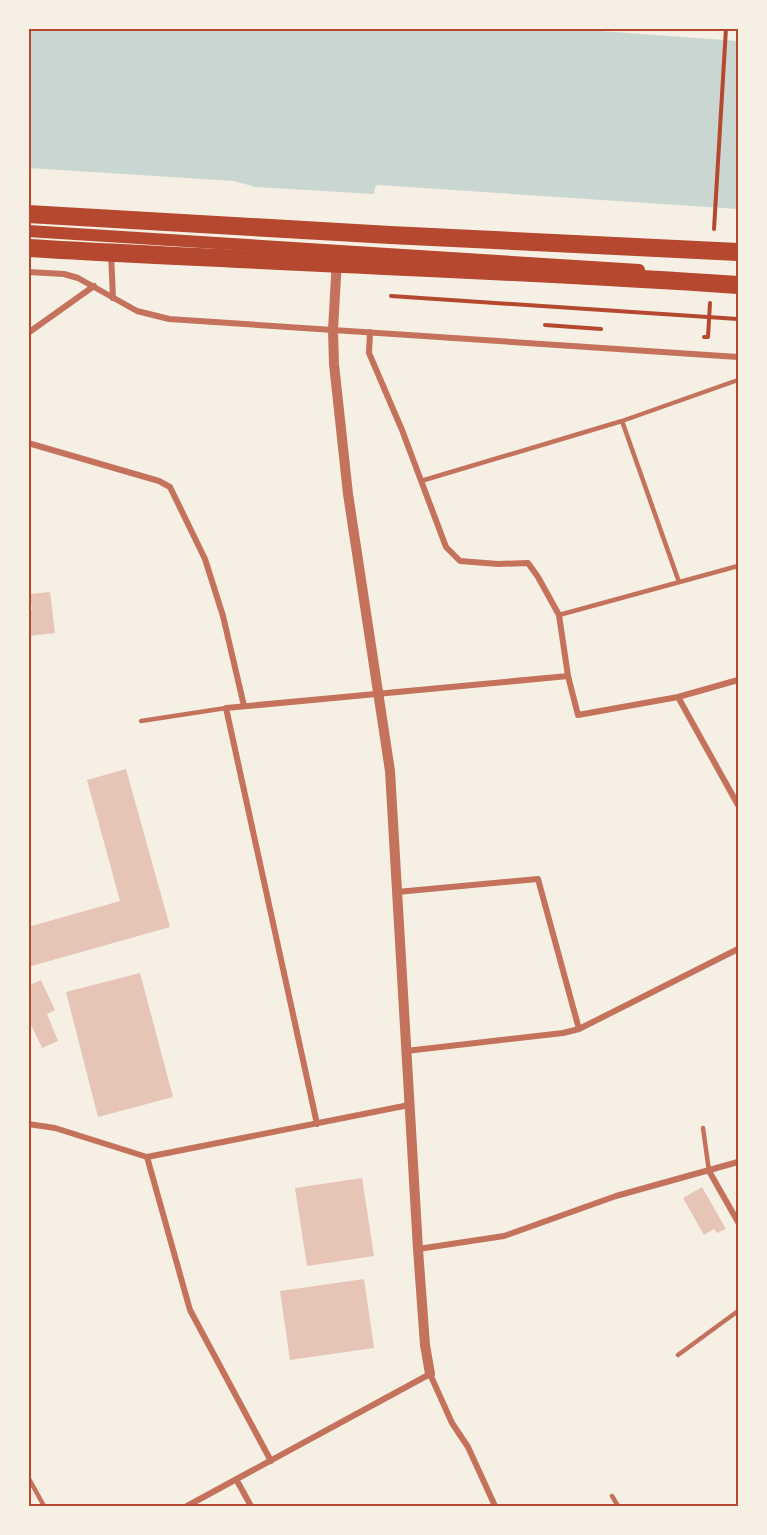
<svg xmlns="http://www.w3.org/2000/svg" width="767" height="1535" font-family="Figtree,sans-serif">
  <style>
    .water { fill: #c9d6d2 }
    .building { fill: #e6c5b7 }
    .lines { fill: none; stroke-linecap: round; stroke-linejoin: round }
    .path { stroke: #b5482f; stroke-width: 4 }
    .service { stroke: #c5725c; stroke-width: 4.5 }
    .minor { stroke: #c5725c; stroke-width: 6 }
    .tertiary { stroke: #c5725c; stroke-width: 10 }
    .secondary { stroke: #b5482f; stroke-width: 12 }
    .motorway { stroke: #b5482f; stroke-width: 18 }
    .neatline { fill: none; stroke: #b5482f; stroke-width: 2 }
  </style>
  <rect width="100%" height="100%" fill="#f6efe4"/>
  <path class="water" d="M 559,28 L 738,41 L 738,209 L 378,185 L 375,187 L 374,194 L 256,187 L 234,181 L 29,168 L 28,29 Z"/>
  <path class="building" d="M 50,592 L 55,633 L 28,636 L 28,610 L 32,610 L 30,594 Z
    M 126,769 L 170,927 L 28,967 L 28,927 L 120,901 L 87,780 Z
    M 140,973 L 173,1097 L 98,1117 L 66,992 Z
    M 41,980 L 55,1010 L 47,1014 L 58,1041 L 42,1048 L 28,1018 L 28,986 Z
    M 362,1178 L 374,1256 L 307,1266 L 295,1188 Z
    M 702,1187 L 726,1229 L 717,1233 L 714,1229 L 704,1235 L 683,1198 Z
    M 364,1279 L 374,1348 L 290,1360 L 280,1291 Z"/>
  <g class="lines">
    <path class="path" d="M 714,229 L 726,28
      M 391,296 L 738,319
      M 545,325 L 601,329
      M 704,337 L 708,337 L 710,303"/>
    <path class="service" d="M 622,421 L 679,582
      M 421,481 L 622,421 L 738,380
      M 559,615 L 738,566
      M 141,721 L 226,708
      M 703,1128 L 709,1171
      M 678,1355 L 738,1311
      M 28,1477 L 44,1506
      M 612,1496 L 618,1506"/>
    <path class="minor" d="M 111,253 L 113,298
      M 28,272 L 64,274 L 78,278 L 137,311 L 169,319 L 738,357
      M 370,332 L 369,353 L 402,430 L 446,547 L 460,561 L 498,564 L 528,563 L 538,577 L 559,615 L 568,676 L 578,715 L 678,697 L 738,680
      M 28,333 L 94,286
      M 28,443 L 159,481 L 170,487 L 205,559 L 223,616 L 244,706
      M 678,697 L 738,805
      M 397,892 L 538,879 L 579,1029
      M 406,1051 L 563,1033 L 579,1029 L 738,949
      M 28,1124 L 55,1128 L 147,1157 L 409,1105
      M 317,1124 L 226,708 L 568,676
      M 147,1157 L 190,1310 L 271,1461
      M 709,1171 L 738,1222
      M 418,1249 L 504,1236 L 616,1196 L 738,1162
      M 236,1479 L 251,1506
      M 187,1506 L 430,1374 L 452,1423 L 468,1447 L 495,1506"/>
    <path class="tertiary" d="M 337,259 L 333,330 L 334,364 L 348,494 L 390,771 L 418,1249 L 425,1345 L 430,1374"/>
    <path class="secondary" d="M 28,231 L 639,270"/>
    <path class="motorway" d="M 28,214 L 390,235 L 738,252
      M 28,248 C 265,262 502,269 738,285"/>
  </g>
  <rect width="767" height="1535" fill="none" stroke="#f6efe4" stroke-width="60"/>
  <rect x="30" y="30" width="707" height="1475" class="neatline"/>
</svg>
